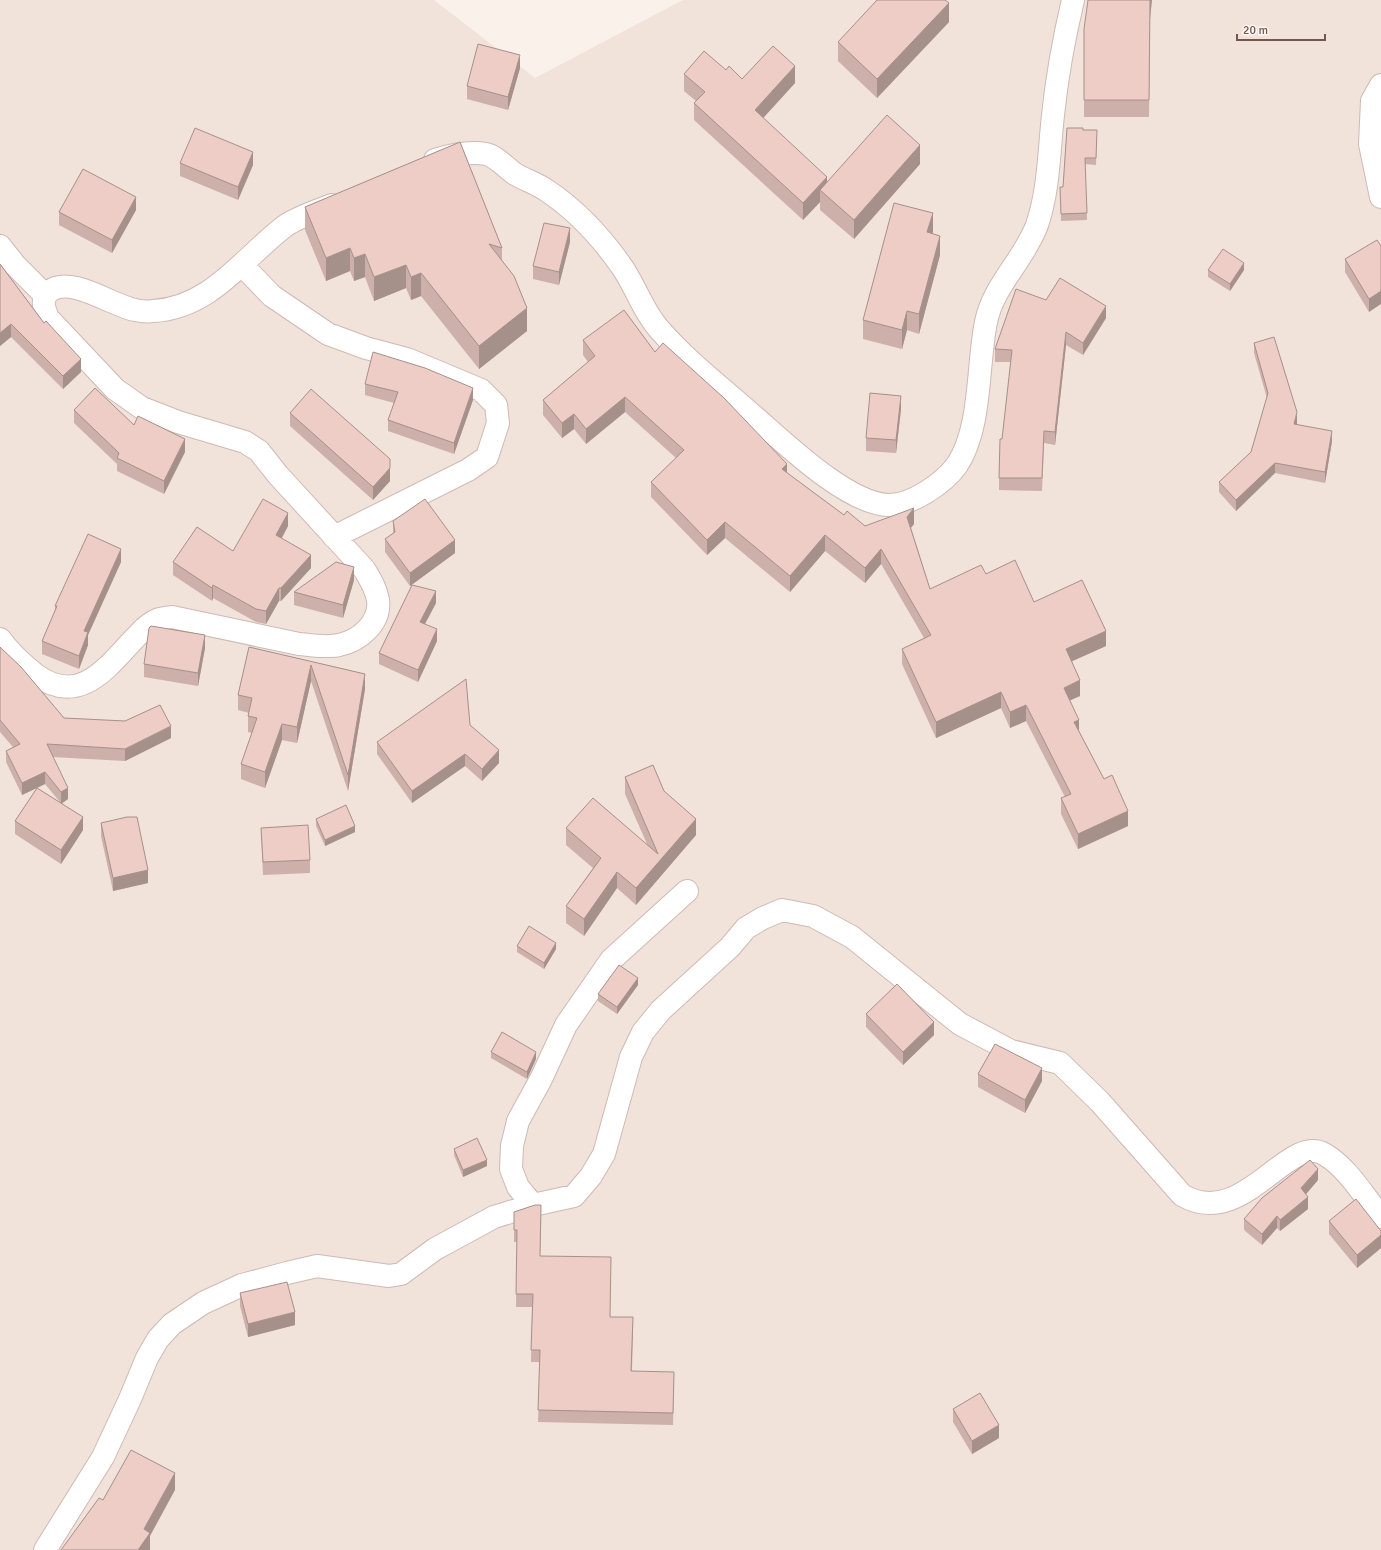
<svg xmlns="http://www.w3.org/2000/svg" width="1381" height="1550" font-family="Signika,sans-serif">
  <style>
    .residential { fill: #f1e2da }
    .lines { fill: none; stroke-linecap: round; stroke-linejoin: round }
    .minor-casing { stroke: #cebab4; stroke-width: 24 }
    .minor { stroke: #fff; stroke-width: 22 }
    .wall { fill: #ccb0a9; fill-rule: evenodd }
    .shaded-wall { fill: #a6908a }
    .building { fill: #edcdc5; stroke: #a6908a }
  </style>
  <rect width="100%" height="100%" fill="#fbf1eb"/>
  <path class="residential" d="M 0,0 L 434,0 L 535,78 L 683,0 L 1381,0 L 1381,1550 L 0,1550 Z"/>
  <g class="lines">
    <defs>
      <path id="minor" d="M 1381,85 L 1372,101 L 1370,144 L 1381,197
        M 435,160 C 451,155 468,151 486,154 C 496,156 506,168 515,174 C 525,180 536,183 546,190 C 575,209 600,236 620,264 C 635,284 642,310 659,329 C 686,360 718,385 749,412 C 782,440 845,503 888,505 C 911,506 944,483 957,465 C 982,427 977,366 986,322 C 993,286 1024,260 1037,225 C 1049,190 1049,151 1053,115 C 1057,77 1064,38 1073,0
        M 0,246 L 15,265 L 45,295
        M 242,265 L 272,296 L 328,334 L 366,348 L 407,359 L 481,390 L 496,405 L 498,423 L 487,457 L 468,470 L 334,537
        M 0,639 C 10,653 22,664 36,675 C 79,706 106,669 134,639 C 141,632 147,624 157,620 C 161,618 167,618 172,617 L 299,644 C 312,645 327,648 339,645 C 359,641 381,623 378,600 C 376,588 370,579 364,569 L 278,475 L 259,451 L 245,442 L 178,422 L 142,408 L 115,389 L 48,318 C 44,308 40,299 50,291 C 70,275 113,306 135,310 C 140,311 148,312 153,311 C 211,308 243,258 285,226 C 298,217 317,211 332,205
        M 687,891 L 611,960 L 566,1025 L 541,1079 L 518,1121 L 512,1146 L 511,1169 L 518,1187 L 533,1205 L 574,1196 L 591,1176 L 604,1154 L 631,1057 L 643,1032 L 661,1010 L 730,947 L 746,928 L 763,918 L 782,910 L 813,916 L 852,937 L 960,1024 L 1011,1051 L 1060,1063 L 1100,1102 L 1182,1195 C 1243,1231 1287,1133 1324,1154 C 1347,1167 1364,1196 1381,1217
        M 45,1550 L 103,1457 L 130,1399 L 147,1358 L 158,1339 L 172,1324 L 203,1303 L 242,1285 L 287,1273 L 317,1266 L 389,1276 L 401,1274 L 435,1249 L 494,1217 L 533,1205"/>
    </defs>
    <use href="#minor" class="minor-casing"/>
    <use href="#minor" class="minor"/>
  </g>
  <path class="wall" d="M 1150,19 L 1149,117 L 1084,117 L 1084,29 Z
    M 949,22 L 877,98 L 838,61 L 838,42 Z
    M 520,68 L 508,110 L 467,99 L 467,86 Z
    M 726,70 L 742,79 L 795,83 L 763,118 L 827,182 L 920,164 L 854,239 L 820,210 L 820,202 L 803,220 L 694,120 L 694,103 L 696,101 L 684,91 L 684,74 Z
    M 1083,130 L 1097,137 L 1096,165 L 1085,164 L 1087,220 L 1061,221 L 1060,187 L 1063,187 Z
    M 460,142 L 502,248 L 502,261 L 527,331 L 479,369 L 421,296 L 411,300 L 406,288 L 374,301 L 365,277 L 354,281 L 350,271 L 326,281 L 305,230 L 305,207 Z
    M 180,163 L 253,165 L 238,200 L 180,176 Z
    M 136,210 L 112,253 L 59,225 L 59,212 Z
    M 933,232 L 932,234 L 940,255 L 919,334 L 907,330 L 902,349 L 863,339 L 863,320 Z
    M 570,242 L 559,285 L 533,279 L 533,266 Z
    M 1381,246 L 1369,312 L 1345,272 L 1345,259 Z
    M 0,264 L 81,372 L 63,389 L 11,337 L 0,346 Z
    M 1208,270 L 1244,270 L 1230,291 L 1208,277 Z
    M 1046,300 L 1106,318 L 1083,355 L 1066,345 L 1055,445 L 1044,443 L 1042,491 L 999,490 L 999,478 L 1002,439 L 1011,362 L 995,362 L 995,349 Z
    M 583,340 L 655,352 L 787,473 L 844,515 L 865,526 L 914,524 L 911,528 L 930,589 L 986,574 L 1034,602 L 1106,646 L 1072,661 L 1080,696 L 1070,700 L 1079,731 L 1128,826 L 1078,849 L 1061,814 L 1061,798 L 1065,797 L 1026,721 L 1010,728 L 1001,708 L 936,738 L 902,664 L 902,649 L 924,638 L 881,564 L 865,583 L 825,551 L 790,592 L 725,538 L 707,555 L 651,497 L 651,482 L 676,458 L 625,412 L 586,444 L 574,429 L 562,438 L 543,415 L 543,400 L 588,362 L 583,355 Z
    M 1254,343 L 1297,423 L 1297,424 L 1332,441 L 1325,483 L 1275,473 L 1236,511 L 1219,492 L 1219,482 L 1251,452 L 1267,398 L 1254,353 Z
    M 365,384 L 473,400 L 454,454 L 388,431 L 388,420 L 394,403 L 365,395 Z
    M 901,409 L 896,453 L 866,451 L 866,438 Z
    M 74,410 L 134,425 L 185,452 L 164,494 L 117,471 L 117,464 L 74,423 Z
    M 290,413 L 390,481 L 373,500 L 290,426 Z
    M 393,521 L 455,553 L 410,586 L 385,552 L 385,539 L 393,533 Z
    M 288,526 L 282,538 L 311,568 L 281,601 L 279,601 L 266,624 L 256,622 L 213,598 L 212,601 L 173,575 L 173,562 L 233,551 Z
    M 121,562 L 88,635 L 88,645 L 79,669 L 42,654 L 42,641 L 55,611 L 55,606 Z
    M 354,580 L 343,618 L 294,605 L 294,592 Z
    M 436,603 L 425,624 L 437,641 L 418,682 L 379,664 L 379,653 Z
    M 0,647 L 64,718 L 171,738 L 125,761 L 53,757 L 68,799 L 62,803 L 83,830 L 61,864 L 15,834 L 15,821 L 37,788 L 22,795 L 6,762 L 6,751 L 13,747 L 0,732 ZM 45,784 L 60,802 L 37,788 Z
    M 249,647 L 365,674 L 365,689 L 348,791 L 311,681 L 297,743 L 282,740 L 265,788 L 241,779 L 241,764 L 252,733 L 248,732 L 248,716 L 249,713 L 238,710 L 238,695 Z
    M 205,648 L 198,686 L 144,677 L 144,664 Z
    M 470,725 L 499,763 L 482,781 L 465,766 L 412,803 L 377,754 L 377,742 Z
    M 625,777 L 664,791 L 696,835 L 636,905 L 617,888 L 584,936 L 566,923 L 566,906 L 593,868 L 566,845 L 566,828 L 647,844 L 625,794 Z
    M 316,819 L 355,832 L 325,846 L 316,826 Z
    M 101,823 L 148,883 L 113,891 L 101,836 Z
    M 261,828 L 310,860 L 310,873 L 263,875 Z
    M 517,946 L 556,949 L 544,969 L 517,952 Z
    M 638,985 L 617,1014 L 598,1001 L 598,994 Z
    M 866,1014 L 934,1035 L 903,1065 L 866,1027 Z
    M 491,1052 L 536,1059 L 527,1079 L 491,1058 Z
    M 978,1074 L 1042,1081 L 1025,1113 L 978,1087 Z
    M 454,1149 L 487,1166 L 463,1177 L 454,1155 Z
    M 1318,1180 L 1306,1194 L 1308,1209 L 1280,1231 L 1277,1228 L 1262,1245 L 1244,1230 L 1244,1219 Z
    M 541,1218 L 540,1256 L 610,1317 L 633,1330 L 632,1371 L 674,1385 L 673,1425 L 538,1422 L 540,1362 L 531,1362 L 532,1307 L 516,1307 L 517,1242 L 514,1242 L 514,1230 Z
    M 1329,1221 L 1381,1231 L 1381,1248 L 1357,1268 L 1329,1234 Z
    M 240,1293 L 295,1325 L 248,1337 L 240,1306 Z
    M 953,1409 L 999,1438 L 972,1454 L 953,1422 Z"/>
  <path class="shaded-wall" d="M 1150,0 L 1152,0 L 1150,19 L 1149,117 L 1150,1 Z
    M 949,3 L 949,22 L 877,98 L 877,79 Z
    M 520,55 L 520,68 L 508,110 L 508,97 Z
    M 795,66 L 795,83 L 755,127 L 755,110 Z
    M 920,145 L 920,164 L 854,239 L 854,220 Z
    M 253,152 L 253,165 L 238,200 L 238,187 Z
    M 827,177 L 827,194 L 820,190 L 820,202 L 803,220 L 803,203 Z
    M 136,197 L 136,210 L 112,253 L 112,240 Z
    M 933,213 L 933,232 L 927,251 L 927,232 Z
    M 570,228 L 570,242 L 559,285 L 559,272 Z
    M 940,236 L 940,255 L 919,334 L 919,314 Z
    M 350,248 L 350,271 L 326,281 L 326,258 Z
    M 365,254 L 365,277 L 354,281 L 354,258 Z
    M 1244,263 L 1244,270 L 1230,291 L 1230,284 Z
    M 406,265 L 406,288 L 374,301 L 374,277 Z
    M 421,273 L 421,296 L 411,300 L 411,277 Z
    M 1381,291 L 1381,304 L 1369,312 L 1369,299 Z
    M 1106,306 L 1106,318 L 1083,355 L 1083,343 Z
    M 527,308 L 527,331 L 479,369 L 479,346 Z
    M 907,311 L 907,330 L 902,349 L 902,330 Z
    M 11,324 L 11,337 L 0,346 L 0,333 Z
    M 1066,332 L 1066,345 L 1055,445 L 1055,432 Z
    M 81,359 L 81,372 L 63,389 L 63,376 Z
    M 473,388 L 473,400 L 454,454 L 454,443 Z
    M 901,396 L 901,409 L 896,453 L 896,440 Z
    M 625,397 L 625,412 L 586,444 L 586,429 Z
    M 1297,412 L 1297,423 L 1294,434 L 1294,424 Z
    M 574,414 L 574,429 L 562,438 L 562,423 Z
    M 1332,431 L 1332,441 L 1325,483 L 1325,472 Z
    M 185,439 L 185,452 L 164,494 L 164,481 Z
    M 1275,463 L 1275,473 L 1236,511 L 1236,500 Z
    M 787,464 L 787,479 L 782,469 Z
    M 390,468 L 390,481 L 373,500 L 373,487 Z
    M 914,508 L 914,524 L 907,532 L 907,517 Z
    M 288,513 L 288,526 L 276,548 L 276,535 Z
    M 725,522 L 725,538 L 707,555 L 707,540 Z
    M 825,535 L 825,551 L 790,592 L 790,576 Z
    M 455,540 L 455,553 L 410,586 L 410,573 Z
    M 121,549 L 121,562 L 88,635 L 88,645 L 79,669 L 79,656 L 84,631 Z
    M 881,549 L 881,564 L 865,583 L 865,568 Z
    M 311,555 L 311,568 L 281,601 L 281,588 Z
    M 354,567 L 354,580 L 343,618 L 343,605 Z
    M 213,585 L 213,598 L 212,601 L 212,588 Z
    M 279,588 L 279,601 L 266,624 L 266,611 Z
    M 436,591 L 436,603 L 420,633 L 420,622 Z
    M 437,629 L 437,641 L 418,682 L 418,670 Z
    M 1106,631 L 1106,646 L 1066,664 L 1066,649 Z
    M 205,635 L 205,648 L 198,686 L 198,673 Z
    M 311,665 L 311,681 L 297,743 L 297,727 Z
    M 365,674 L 365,689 L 348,791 L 348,775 Z
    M 1080,680 L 1080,696 L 1064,703 L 1064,688 Z
    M 1001,692 L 1001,708 L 936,738 L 936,722 Z
    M 1026,705 L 1026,721 L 1010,728 L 1010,712 Z
    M 1079,720 L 1079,736 L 1074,722 Z
    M 282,724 L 282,740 L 265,788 L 265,772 Z
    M 171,726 L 171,738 L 125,761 L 125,749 Z
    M 499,750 L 499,763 L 482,781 L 482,769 Z
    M 465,754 L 465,766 L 412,803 L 412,791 Z
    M 45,772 L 45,784 L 22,795 L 22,783 Z
    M 68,788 L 68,799 L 61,804 L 61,792 Z
    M 1128,811 L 1128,826 L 1078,849 L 1078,834 Z
    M 83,817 L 83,830 L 61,864 L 61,850 Z
    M 696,819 L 696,835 L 636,905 L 636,888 Z
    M 355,826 L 355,832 L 325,846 L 325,840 Z
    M 148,870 L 148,883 L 113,891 L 113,878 Z
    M 617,872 L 617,888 L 584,936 L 584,919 Z
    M 556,943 L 556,949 L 544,969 L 544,963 Z
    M 638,978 L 638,985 L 617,1014 L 617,1007 Z
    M 934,1022 L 934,1035 L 903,1065 L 903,1052 Z
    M 536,1052 L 536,1059 L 527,1079 L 527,1072 Z
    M 1042,1068 L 1042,1081 L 1025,1113 L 1025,1100 Z
    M 487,1160 L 487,1166 L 463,1177 L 463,1170 Z
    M 1318,1169 L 1318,1180 L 1301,1200 L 1301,1188 Z
    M 1308,1197 L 1308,1209 L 1280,1231 L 1280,1220 Z
    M 1277,1216 L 1277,1228 L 1262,1245 L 1262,1234 Z
    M 1381,1235 L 1381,1248 L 1357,1268 L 1357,1255 Z
    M 295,1312 L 295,1325 L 248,1337 L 248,1324 Z
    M 999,1425 L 999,1438 L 972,1454 L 972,1441 Z
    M 175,1473 L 175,1490 L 150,1536 L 150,1550 L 138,1550 L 144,1529 Z"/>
  <path class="building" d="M 877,0 L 945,0 L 949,3 L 877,79 L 838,42 Z
    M 1088,0 L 1150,0 L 1149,100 L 1084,100 L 1084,29 Z
    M 478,44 L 520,55 L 508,97 L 467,86 Z
    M 773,46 L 795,66 L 755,110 L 827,177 L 803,203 L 694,103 L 705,92 L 684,74 L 704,51 L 726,70 L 729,66 L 742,79 Z
    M 887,115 L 920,145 L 854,220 L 820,190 Z
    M 195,128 L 253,152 L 238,187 L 180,163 Z
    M 1067,128 L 1083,128 L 1083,130 L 1097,130 L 1096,158 L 1085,158 L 1087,213 L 1061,214 L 1060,187 L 1063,187 Z
    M 460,142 L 502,248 L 489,244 L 514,276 L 527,308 L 479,346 L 421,273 L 411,277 L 406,265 L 374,277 L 365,254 L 354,258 L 350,248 L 326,258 L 305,207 Z
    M 83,169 L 136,197 L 112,240 L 59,212 Z
    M 894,203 L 933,213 L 927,232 L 940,236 L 919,314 L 907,311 L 902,330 L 863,320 Z
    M 544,223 L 570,228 L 559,272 L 533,266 Z
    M 1377,240 L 1381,246 L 1381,291 L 1369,299 L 1345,259 Z
    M 1223,249 L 1244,263 L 1230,284 L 1208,270 Z
    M 0,264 L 44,323 L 46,321 L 81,359 L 63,376 L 11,324 L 0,333 Z
    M 1060,278 L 1106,306 L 1083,343 L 1066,332 L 1055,432 L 1044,431 L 1042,478 L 999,478 L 1000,439 L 1002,439 L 1012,350 L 995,349 L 1016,289 L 1046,300 Z
    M 624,310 L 655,352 L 663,343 L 724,398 L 787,464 L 782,469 L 844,515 L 847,511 L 865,526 L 914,508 L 907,517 L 930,589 L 981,565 L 986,574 L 1015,560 L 1034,602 L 1082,580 L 1106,631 L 1066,649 L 1080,680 L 1064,688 L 1079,720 L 1074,722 L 1104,779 L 1112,775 L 1128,811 L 1078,834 L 1061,798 L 1071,794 L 1026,705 L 1010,712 L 1001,692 L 936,722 L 902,649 L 931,635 L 881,549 L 865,568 L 825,535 L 790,576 L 725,522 L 707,540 L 651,482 L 684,450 L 625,397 L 586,429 L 574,414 L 562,423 L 543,400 L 595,356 L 583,340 Z
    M 1274,337 L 1297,412 L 1294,424 L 1332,431 L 1325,472 L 1275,463 L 1236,500 L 1219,482 L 1251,452 L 1268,393 L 1254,343 Z
    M 373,352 L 425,368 L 473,388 L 454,443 L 388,420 L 398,392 L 365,384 Z
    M 95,388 L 134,425 L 138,416 L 185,439 L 164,481 L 117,458 L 119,453 L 74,410 Z
    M 311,389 L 390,459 L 390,468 L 373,487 L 290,413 Z
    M 870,393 L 901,396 L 896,440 L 866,438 Z
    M 263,499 L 288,513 L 276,535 L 311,555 L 281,588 L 279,588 L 266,611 L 256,609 L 213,585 L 212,588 L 173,562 L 197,527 L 233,551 Z
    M 425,499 L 455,540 L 410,573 L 385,539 L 395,532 L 393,521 Z
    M 88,534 L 121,549 L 84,631 L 88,632 L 79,656 L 42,641 L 57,606 L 55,606 Z
    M 336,562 L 354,567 L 343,605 L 294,592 Z
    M 412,585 L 436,591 L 420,622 L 437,629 L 418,670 L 379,653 Z
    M 151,626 L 205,635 L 198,673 L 144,664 L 149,628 Z
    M 0,647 L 21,667 L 64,718 L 125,721 L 160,705 L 171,726 L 125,749 L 47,744 L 68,788 L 61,792 L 45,772 L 22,783 L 6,751 L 20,744 L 0,720 Z
    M 249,647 L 365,674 L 348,775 L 311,665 L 297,727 L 282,724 L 265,772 L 241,764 L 257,718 L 248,716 L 252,698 L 238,695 Z
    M 466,679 L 470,725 L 499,750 L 482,769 L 465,754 L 412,791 L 377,742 Z
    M 653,765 L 664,791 L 696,819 L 636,888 L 617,872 L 584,919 L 566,906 L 601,858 L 566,828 L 593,798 L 658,854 L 625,777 Z
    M 37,788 L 83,817 L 61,850 L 15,821 Z
    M 346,805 L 355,826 L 325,840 L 316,819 Z
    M 127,817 L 137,817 L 148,870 L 113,878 L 101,823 Z
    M 308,825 L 310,860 L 263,862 L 261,828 Z
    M 529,926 L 556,943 L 544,963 L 517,946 Z
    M 619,965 L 638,978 L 617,1007 L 598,994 Z
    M 897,984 L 934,1022 L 903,1052 L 866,1014 Z
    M 502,1032 L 536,1052 L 527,1072 L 491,1052 Z
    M 995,1044 L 1042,1068 L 1025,1100 L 978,1074 Z
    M 477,1138 L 487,1160 L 463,1170 L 454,1149 Z
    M 1310,1160 L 1318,1169 L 1301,1188 L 1308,1197 L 1280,1220 L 1277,1216 L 1262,1234 L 1244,1219 L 1262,1198 Z
    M 1356,1199 L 1381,1231 L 1381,1235 L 1357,1255 L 1329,1221 Z
    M 535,1205 L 541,1205 L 540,1256 L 611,1257 L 610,1317 L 633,1317 L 631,1371 L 674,1372 L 673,1413 L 538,1410 L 540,1350 L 531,1350 L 533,1294 L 516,1294 L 517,1230 L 514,1230 L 514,1212 Z
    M 287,1282 L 295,1312 L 248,1324 L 240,1293 Z
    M 980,1393 L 999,1425 L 972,1441 L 953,1409 Z
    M 131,1450 L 175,1473 L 144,1529 L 150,1533 L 138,1550 L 61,1550 L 99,1498 L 103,1500 Z"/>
  <path d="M1237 34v6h88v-6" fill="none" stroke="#735650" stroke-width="2"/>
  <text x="1243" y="34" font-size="12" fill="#735650" stroke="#fdf6f1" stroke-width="3" paint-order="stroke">20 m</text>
</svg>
